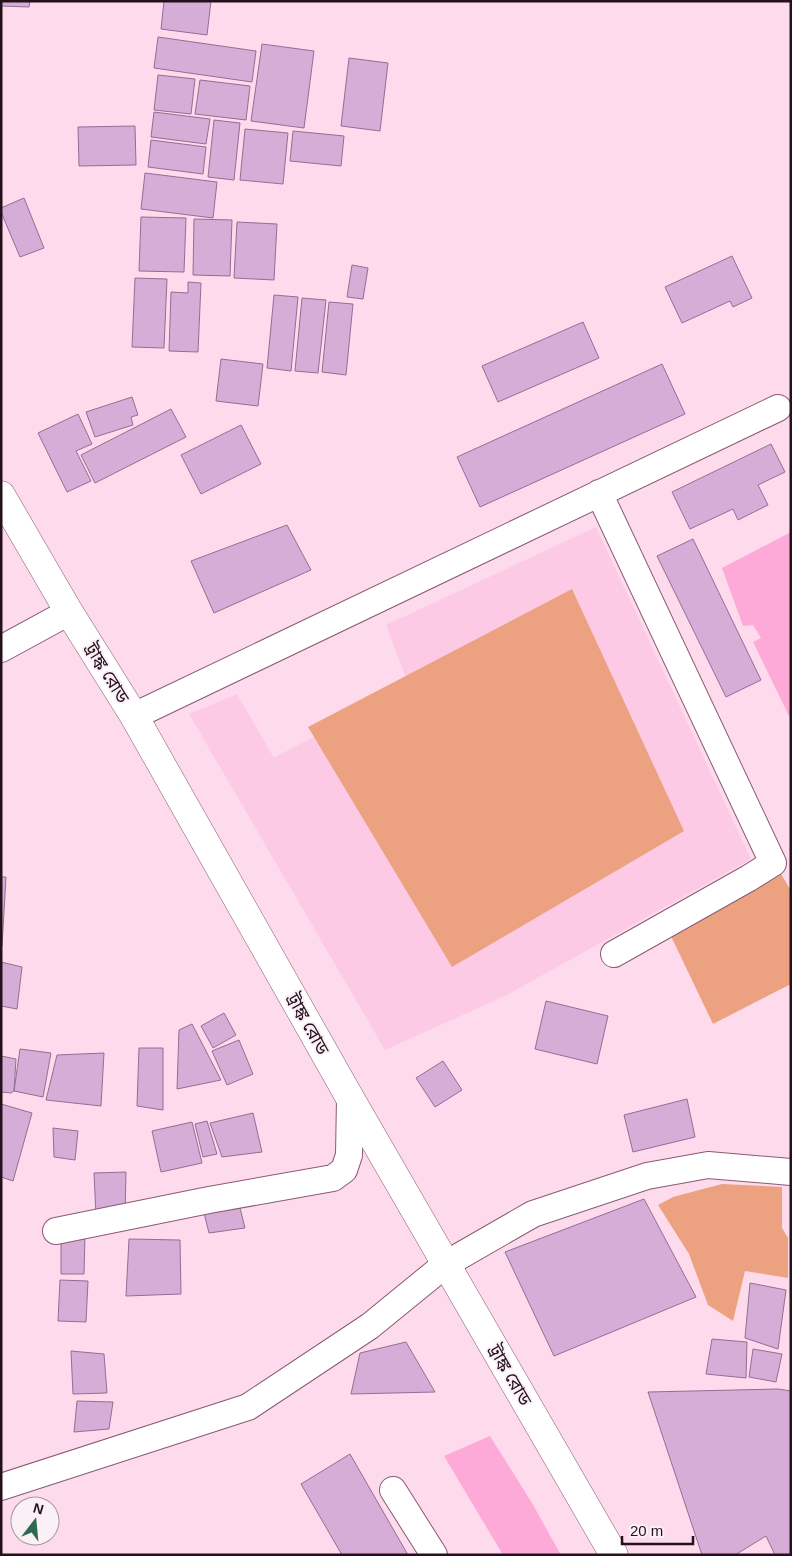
<svg xmlns="http://www.w3.org/2000/svg" width="792" height="1556" font-family="Helvetica,'Noto Sans Bengali',sans-serif">
  <style>
    .built { fill: #fccae5 }
    .green { fill: #eca280 }
    .water { fill: #fdaad8 }
    .building { fill: #d5add7; stroke: #936e94 }
    .lines { fill: none; stroke-linecap: round; stroke-linejoin: round }
    .minor-casing { stroke: #895a74; stroke-width: 28 }
    .major-casing { stroke: #895a74; stroke-width: 29 }
    .minor { stroke: #fff; stroke-width: 26 }
    .major { stroke: #fff; stroke-width: 28 }
    .labels { text-anchor: middle; dominant-baseline: central; stroke-width: 4; stroke-linejoin: round; paint-order: stroke }
    .street-label { font-size: 18px; fill: #24111c; stroke: #fbf0f5 }
  </style>
  <rect width="100%" height="100%" fill="#fddbed"/>
  <path class="built" d="M 596,527 L 751,859 L 507,995 L 385,1050 L 189,714 L 237,694 L 274,758 L 409,686 L 386,625 Z"/>
  <path class="green" d="M 572,589 L 684,831 L 452,967 L 308,727 Z
    M 780,872 L 791,891 L 791,984 L 713,1024 L 669,932 Z
    M 722,1184 L 782,1187 L 782,1228 L 788,1238 L 788,1278 L 745,1271 L 733,1321 L 708,1305 L 689,1254 L 658,1205 L 673,1197 Z"/>
  <path class="water" d="M 791,532 L 791,720 L 753,642 L 761,638 L 753,625 L 743,626 L 722,568 Z
    M 490,1436 L 532,1503 L 561,1555 L 503,1555 L 444,1456 Z"/>
  <path class="building" d="M 1,1 L 30,1 L 29,7 L 1,6 Z
    M 164,1 L 211,1 L 207,35 L 161,29 Z
    M 158,37 L 256,51 L 252,82 L 154,68 Z
    M 262,44 L 314,51 L 304,128 L 251,121 Z
    M 349,58 L 388,63 L 380,131 L 341,126 Z
    M 158,75 L 195,79 L 191,114 L 154,110 Z
    M 200,80 L 250,86 L 246,120 L 195,114 Z
    M 154,112 L 210,119 L 206,144 L 151,137 Z
    M 214,120 L 240,123 L 234,180 L 208,177 Z
    M 135,126 L 136,165 L 79,166 L 78,127 Z
    M 245,129 L 288,133 L 283,184 L 240,180 Z
    M 293,131 L 344,136 L 341,166 L 290,161 Z
    M 151,140 L 206,147 L 203,174 L 148,167 Z
    M 145,173 L 217,182 L 213,218 L 141,209 Z
    M 24,198 L 44,248 L 20,257 L 1,212 L 1,208 Z
    M 141,217 L 186,218 L 184,272 L 139,271 Z
    M 194,219 L 232,220 L 230,276 L 193,275 Z
    M 237,222 L 277,224 L 274,280 L 234,278 Z
    M 732,256 L 752,298 L 733,307 L 730,301 L 682,323 L 665,287 Z
    M 352,265 L 368,268 L 363,299 L 347,297 Z
    M 135,278 L 167,279 L 164,348 L 132,347 Z
    M 188,282 L 201,283 L 198,352 L 169,351 L 171,292 L 188,293 Z
    M 274,295 L 298,297 L 291,371 L 267,368 Z
    M 302,298 L 326,300 L 318,373 L 295,371 Z
    M 329,302 L 353,304 L 346,375 L 322,372 Z
    M 583,322 L 599,358 L 498,402 L 482,366 Z
    M 221,359 L 263,364 L 258,406 L 216,401 Z
    M 662,364 L 685,414 L 480,507 L 457,457 Z
    M 132,397 L 138,415 L 131,417 L 133,425 L 95,437 L 86,412 Z
    M 171,409 L 186,437 L 95,483 L 81,455 Z
    M 78,414 L 92,444 L 76,451 L 91,481 L 67,492 L 38,433 Z
    M 241,425 L 261,464 L 201,494 L 181,455 Z
    M 771,444 L 785,472 L 758,485 L 768,505 L 738,520 L 733,509 L 690,529 L 672,492 Z
    M 287,525 L 311,570 L 214,613 L 191,561 Z
    M 693,539 L 761,680 L 726,697 L 657,556 Z
    M 1,877 L 6,877 L 2,946 L 1,946 Z
    M 1,962 L 22,967 L 17,1009 L 1,1006 Z
    M 546,1001 L 608,1016 L 597,1064 L 535,1049 Z
    M 224,1013 L 236,1035 L 213,1048 L 201,1026 Z
    M 192,1024 L 221,1080 L 177,1089 L 179,1030 Z
    M 239,1040 L 253,1074 L 227,1085 L 212,1051 Z
    M 139,1048 L 163,1048 L 163,1110 L 137,1106 Z
    M 20,1049 L 51,1053 L 43,1097 L 14,1091 Z
    M 104,1053 L 101,1106 L 46,1100 L 57,1055 Z
    M 1,1056 L 16,1059 L 14,1091 L 11,1093 L 1,1092 Z
    M 443,1061 L 462,1090 L 435,1107 L 416,1078 Z
    M 687,1099 L 695,1137 L 633,1152 L 624,1115 Z
    M 1,1104 L 32,1113 L 13,1181 L 1,1177 Z
    M 253,1113 L 262,1152 L 222,1157 L 210,1123 Z
    M 207,1121 L 217,1154 L 203,1157 L 195,1124 Z
    M 192,1122 L 202,1163 L 161,1172 L 152,1131 Z
    M 53,1128 L 78,1131 L 75,1160 L 54,1157 Z
    M 126,1172 L 125,1217 L 96,1216 L 94,1173 Z
    M 644,1199 L 696,1297 L 554,1356 L 505,1252 Z
    M 240,1208 L 245,1228 L 209,1233 L 204,1213 Z
    M 61,1235 L 85,1235 L 84,1274 L 61,1274 Z
    M 129,1239 L 180,1240 L 181,1294 L 126,1296 Z
    M 60,1280 L 88,1281 L 86,1322 L 58,1321 Z
    M 750,1283 L 786,1290 L 778,1349 L 745,1338 Z
    M 712,1339 L 747,1342 L 746,1378 L 706,1374 Z
    M 406,1342 L 435,1392 L 351,1394 L 360,1353 Z
    M 753,1349 L 782,1354 L 776,1382 L 749,1377 Z
    M 71,1351 L 104,1354 L 107,1393 L 73,1394 Z
    M 778,1389 L 791,1391 L 791,1555 L 775,1555 L 766,1536 L 735,1555 L 702,1555 L 648,1392 Z
    M 77,1401 L 113,1402 L 109,1429 L 74,1432 Z
    M 350,1454 L 408,1555 L 342,1555 L 301,1484 Z"/>
  <g class="lines">
    <defs>
      <path id="minor" d="M 599,493 L 773,863 L 749,878 L 614,954
        M 1,649 L 69,612
        M 134,716 L 778,408
        M 56,1231 L 209,1200 L 333,1178 L 344,1170 L 349,1155 L 350,1098
        M 1,1487 L 248,1407 L 370,1326 L 446,1264 L 533,1214 L 647,1176 L 708,1165 L 791,1172
        M 393,1490 L 434,1555"/>
      <path id="major" d="M 1,495 L 69,612 L 134,716 L 350,1098 L 614,1555"/>
    </defs>
    <use href="#minor" class="minor-casing"/>
    <use href="#major" class="major-casing"/>
    <use href="#minor" class="minor"/>
    <use href="#major" class="major"/>
  </g>
  <g class="labels">
    <g class="street-label">
      <text transform="translate(107 673) rotate(58)">ট্রাঙ্ক রোড</text>
      <text transform="translate(308 1024) rotate(61)">ট্রাঙ্ক রোড</text>
      <text transform="translate(510 1375) rotate(60)">ট্রাঙ্ক রোড</text>
    </g>
  </g>
  <rect width="792" height="1556" fill="none" stroke="#24111c" stroke-width="5"/>
  <g transform="translate(35 1521) rotate(16)"><circle r="24" fill="#fbf0f5" stroke="#a5979e"/>
  <path d="M0-4L9 19L0 12L-9 19Z" fill="#2f6952"/>
  <text y="-8" font-size="14" font-weight="bold" text-anchor="middle" fill="#24111c">N</text>
  </g>
  <path d="M622 1536v8h71v-8" fill="none" stroke="#24111c" stroke-width="2.5"/>
  <text x="630" y="1536" font-size="15" fill="#24111c" stroke="#fbf0f5" stroke-width="4" paint-order="stroke">20 m</text>
</svg>
